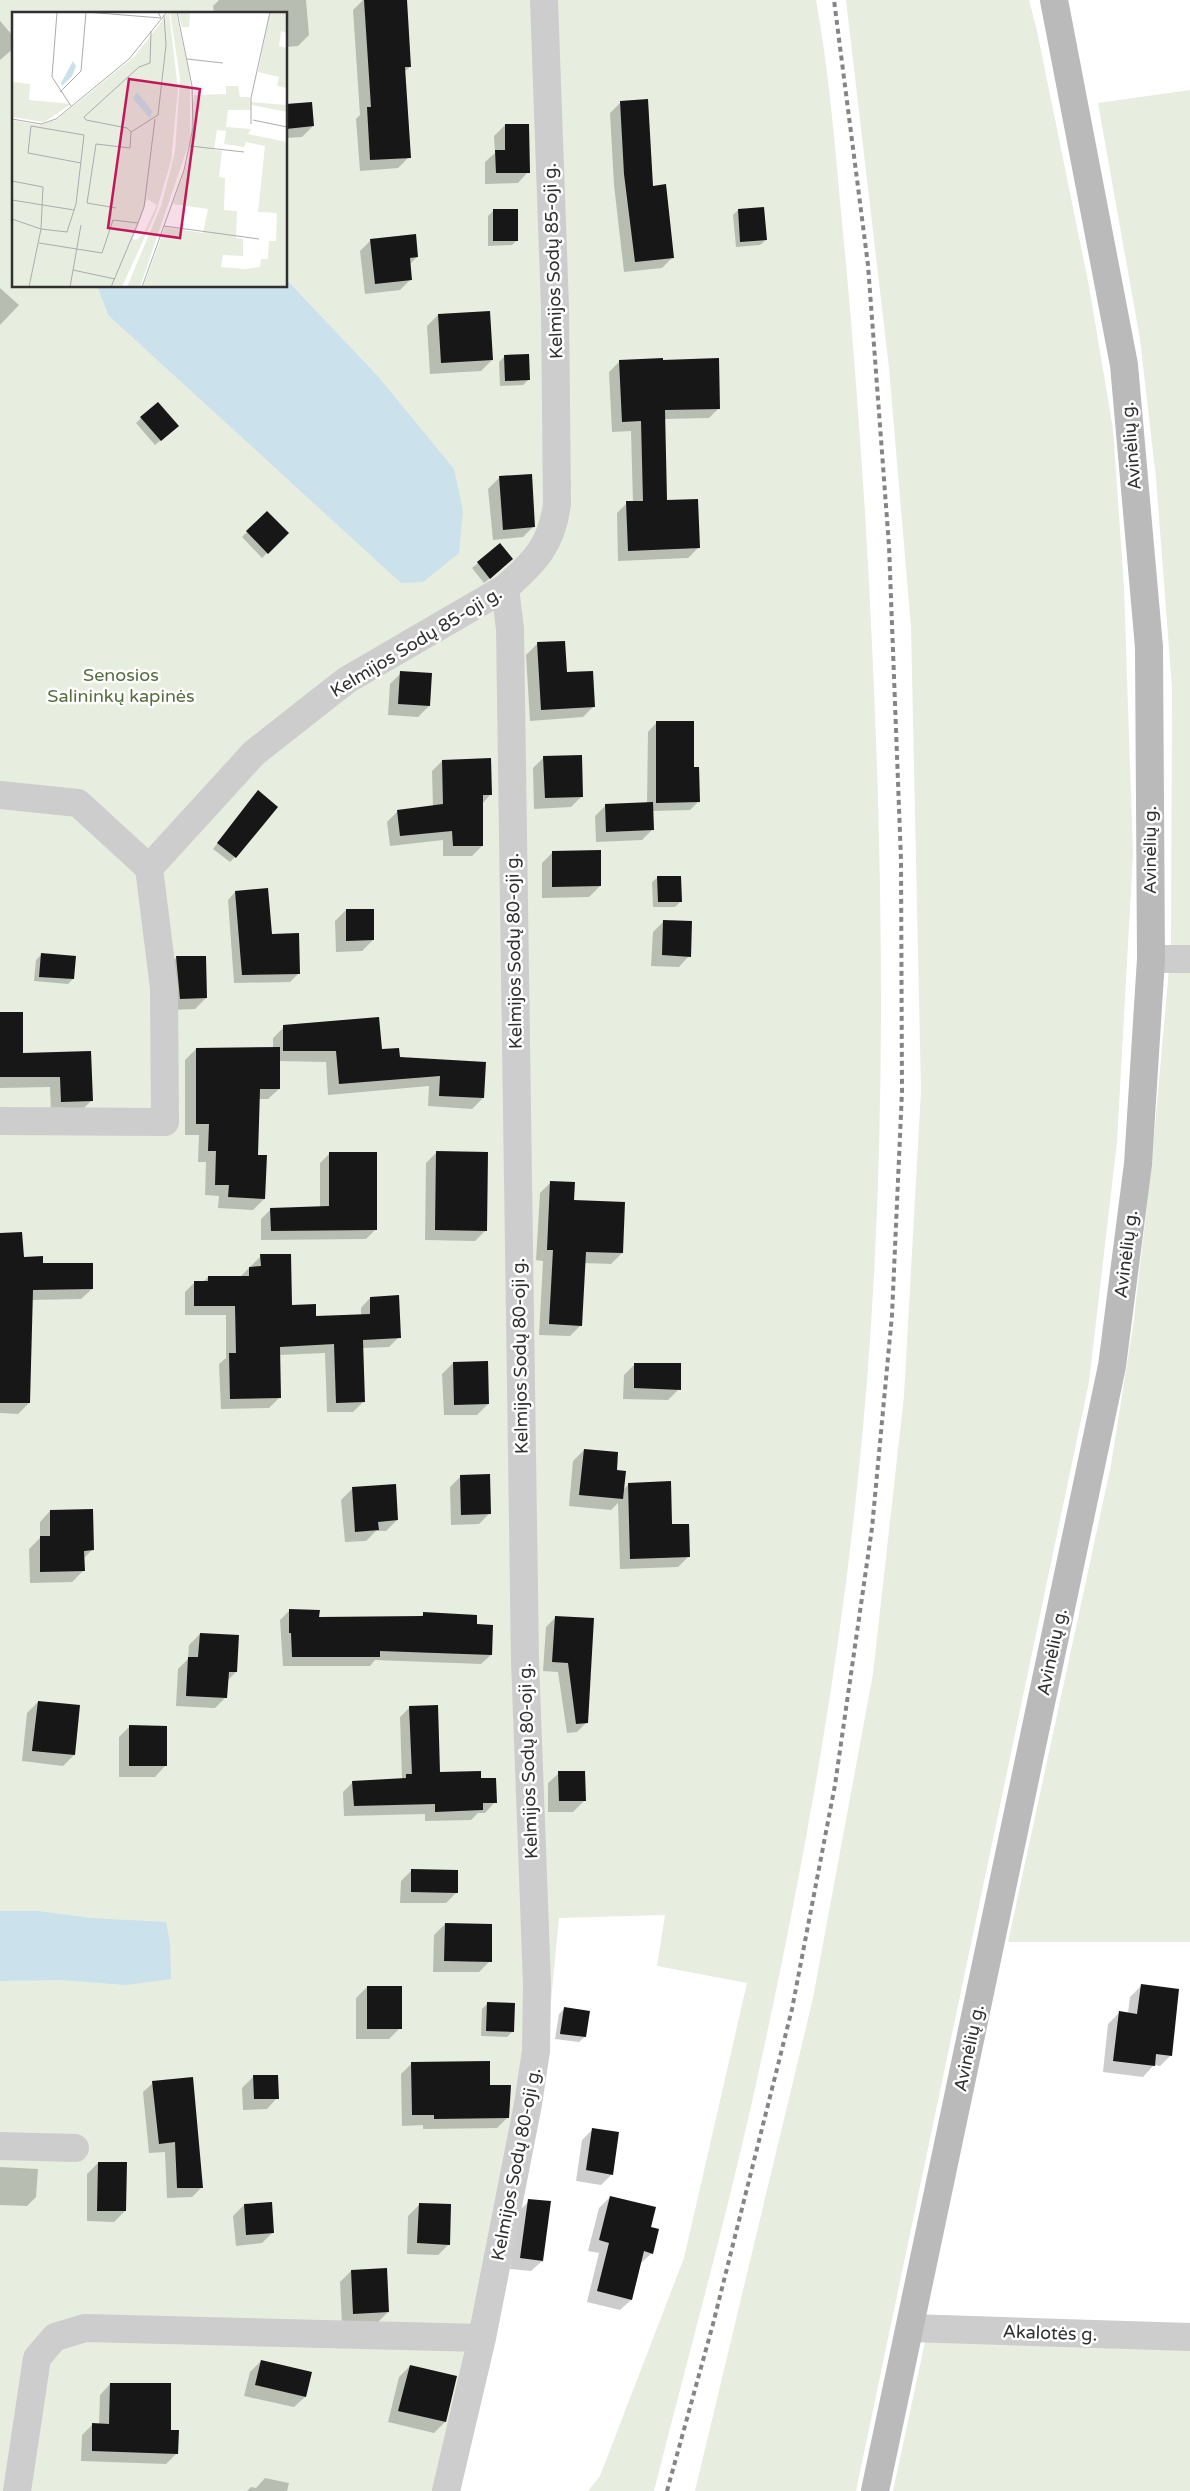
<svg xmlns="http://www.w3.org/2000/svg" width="1190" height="2491" font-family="'Varela Round',sans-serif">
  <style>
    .green { fill: #e7eddf; fill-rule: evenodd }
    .water { fill: #cbe1ec }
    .shadow { fill: #0003 }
    .building { fill: #171717 }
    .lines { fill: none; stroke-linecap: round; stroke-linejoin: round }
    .street { stroke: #cdcdcd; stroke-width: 28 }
    .secondary { stroke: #bababa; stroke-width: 28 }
    .rail { stroke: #858585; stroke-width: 4; stroke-dasharray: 5 4; stroke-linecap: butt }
    .labels { text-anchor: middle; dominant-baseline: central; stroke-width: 5; stroke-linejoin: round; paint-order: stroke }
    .street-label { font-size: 18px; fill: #303030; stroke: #fff }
    .park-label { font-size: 18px; fill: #556c3d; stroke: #fff }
    .inset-road { fill: none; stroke: #acacac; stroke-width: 1 }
    .view { fill: #c2185b; fill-opacity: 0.15; stroke: #c2185b; stroke-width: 2.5 }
    .inset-edge { fill: none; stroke: #303030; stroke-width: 2.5 }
  </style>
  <rect width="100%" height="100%" fill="#fff"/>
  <path class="green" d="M 0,0 L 816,0 C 828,67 834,133 840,201 C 851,310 859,419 866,528 C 884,845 891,1173 857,1488 C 835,1698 796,1906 750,2111 C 721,2238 686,2364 654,2491 L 588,2491 L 600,2476 L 684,2258 L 747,1983 L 657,1966 L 665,1915 L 559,1918 L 543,2084 L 460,2491 L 0,2491 ZM 14,14 L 286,14 L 286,279 L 376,374 L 108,315 L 97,286 L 14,286 Z
    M 846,0 L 1029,0 L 1037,31 L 1089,286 L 1113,429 L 1124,587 L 1133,854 L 1117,1142 L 1089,1382 L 856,2491 L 695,2491 L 813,1998 L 873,1674 L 904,1396 L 921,1091 L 911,627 L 889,368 Z
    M 1190,90 L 1190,1942 L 1008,1942 L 1111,1465 L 1133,1326 L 1151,1171 L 1171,946 L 1172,688 L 1156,478 L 1140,339 L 1098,103 Z
    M 925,2342 L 1190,2349 L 1190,2491 L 893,2491 Z"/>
  <path class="water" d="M 286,279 L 376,374 L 454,469 L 463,511 L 459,553 L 423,582 L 401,583 L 108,315 L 97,286 L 286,286 Z
    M 0,1911 L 38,1911 L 90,1918 L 166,1922 L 170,1943 L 171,1979 L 126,1985 L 62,1980 L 0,1981 Z"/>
  <path class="shadow" d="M 219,0 L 306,0 L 309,35 L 298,46 L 286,47 L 286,14 L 214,14 L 213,6 Z
    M 363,0 L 405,0 L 410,67 L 404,72 L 409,157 L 398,168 L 360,171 L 356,119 L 360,115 L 353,10 Z
    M 0,21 L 14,37 L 14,48 L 0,60 Z
    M 621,102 L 652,187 L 673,257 L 662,268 L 624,272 L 614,185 L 610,113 Z
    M 286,105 L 313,126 L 302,137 L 286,138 Z
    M 505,125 L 528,172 L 518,183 L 485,184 L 485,162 L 495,153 L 494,136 Z
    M 738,210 L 766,240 L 760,245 L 736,247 L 733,215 Z
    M 493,211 L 517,240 L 512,245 L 488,246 L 488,216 Z
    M 371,240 L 417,257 L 410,264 L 411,279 L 400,290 L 365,294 L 360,251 Z
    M 0,288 L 19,305 L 0,325 Z
    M 438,315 L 492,360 L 481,371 L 430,374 L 427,326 Z
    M 505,356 L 528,380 L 523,385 L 500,386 L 499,362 Z
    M 620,361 L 719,408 L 709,418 L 664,419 L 665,501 L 699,547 L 688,558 L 618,561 L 617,513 L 627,503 L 633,503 L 631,431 L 612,432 L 609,372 Z
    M 141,418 L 172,431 L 155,445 L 136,423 Z
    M 499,478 L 534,526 L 523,537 L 493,540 L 488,489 Z
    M 267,512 L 287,533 L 262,558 L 242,537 Z
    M 500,545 L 507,564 L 484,583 L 472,568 Z
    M 537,644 L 594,706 L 583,717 L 530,721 L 526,655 Z
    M 401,673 L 431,675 L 429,706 L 418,717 L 388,715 L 390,684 Z
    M 657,722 L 693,768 L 699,801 L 690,810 L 652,811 L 653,829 L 642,840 L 596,842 L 595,816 L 606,805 L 647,804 L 648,732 Z
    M 544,757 L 582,796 L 571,807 L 534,809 L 533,768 Z
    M 442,761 L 491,794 L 482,804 L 482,846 L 472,856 L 443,856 L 443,840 L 390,846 L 387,822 L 397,812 L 433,807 L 432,771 Z
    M 253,797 L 235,857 L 230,862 L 213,849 Z
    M 553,852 L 600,886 L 589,897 L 542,898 L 542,863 Z
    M 658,877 L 680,902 L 675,907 L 653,907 L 652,882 Z
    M 235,892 L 271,935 L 298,974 L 290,982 L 234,983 L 228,900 Z
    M 346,910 L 373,940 L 362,951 L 336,952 L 335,921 Z
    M 664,921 L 689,956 L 679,967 L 651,966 L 653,932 Z
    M 41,955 L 73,979 L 68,984 L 34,981 L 36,960 Z
    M 176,958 L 206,998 L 195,1009 L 169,1010 L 165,969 Z
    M 0,1013 L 22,1054 L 90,1052 L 92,1100 L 81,1111 L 51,1112 L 50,1087 L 0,1088 Z
    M 284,1027 L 381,1050 L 399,1059 L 485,1063 L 483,1098 L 472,1109 L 428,1106 L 429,1086 L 328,1095 L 326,1062 L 278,1061 L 279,1089 L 268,1099 L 258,1099 L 256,1156 L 264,1199 L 253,1210 L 218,1208 L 219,1196 L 205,1195 L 206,1162 L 198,1162 L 199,1135 L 185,1135 L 185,1060 L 196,1049 L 273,1048 L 273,1038 Z
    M 437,1152 L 486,1230 L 475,1241 L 425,1240 L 426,1163 Z
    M 330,1153 L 376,1229 L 366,1239 L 261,1240 L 261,1219 L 271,1209 L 320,1207 L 320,1163 Z
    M 551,1182 L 573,1201 L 622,1253 L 611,1264 L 584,1263 L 581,1325 L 570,1336 L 539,1335 L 543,1261 L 536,1260 L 540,1193 Z
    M 0,1235 L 23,1258 L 42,1264 L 92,1289 L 81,1299 L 31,1300 L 29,1403 L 18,1414 L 0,1413 Z
    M 261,1256 L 291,1306 L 315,1318 L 361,1315 L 361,1308 L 370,1298 L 399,1337 L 389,1347 L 362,1348 L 363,1402 L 353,1412 L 327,1412 L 325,1353 L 279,1355 L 279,1398 L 269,1408 L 221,1409 L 219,1364 L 226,1358 L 226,1315 L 185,1315 L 185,1292 L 195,1282 L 203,1282 L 208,1277 L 240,1277 Z
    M 453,1363 L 488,1404 L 477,1415 L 444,1415 L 442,1374 Z
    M 635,1364 L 679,1389 L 668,1400 L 623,1399 L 624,1375 Z
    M 584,1450 L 615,1471 L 623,1490 L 629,1484 L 671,1526 L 689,1556 L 678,1567 L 620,1569 L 618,1503 L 611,1510 L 569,1506 L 573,1461 Z
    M 461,1476 L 490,1513 L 479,1524 L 451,1525 L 450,1487 Z
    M 352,1489 L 397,1520 L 386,1531 L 376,1531 L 366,1541 L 345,1542 L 341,1500 Z
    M 50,1511 L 92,1550 L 83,1559 L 83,1571 L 72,1582 L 30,1583 L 29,1549 L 40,1538 L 40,1522 Z
    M 290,1610 L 318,1618 L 420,1617 L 424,1614 L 475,1625 L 491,1655 L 481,1664 L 375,1660 L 370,1666 L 283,1666 L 280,1620 Z
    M 555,1618 L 586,1723 L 577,1732 L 567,1733 L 558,1672 L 543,1671 L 546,1627 Z
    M 200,1634 L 236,1672 L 227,1681 L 226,1697 L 215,1708 L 176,1706 L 178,1669 L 188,1659 L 189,1645 Z
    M 38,1702 L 74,1755 L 63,1766 L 22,1761 L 27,1713 Z
    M 410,1707 L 439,1773 L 480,1779 L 495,1802 L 485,1813 L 478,1813 L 471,1820 L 425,1821 L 425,1814 L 344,1816 L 343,1792 L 353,1782 L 402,1779 L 400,1717 Z
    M 130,1726 L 165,1766 L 155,1777 L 119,1777 L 119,1737 Z
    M 559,1773 L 584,1801 L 573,1812 L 548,1812 L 548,1783 Z
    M 412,1870 L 457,1892 L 446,1903 L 400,1903 L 401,1881 Z
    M 445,1924 L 490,1961 L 479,1972 L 433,1972 L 434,1935 Z
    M 1141,1986 L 1171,2055 L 1160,2066 L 1154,2065 L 1143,2077 L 1103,2072 L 1108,2024 L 1119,2013 L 1128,2014 L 1130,1997 Z
    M 367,1987 L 400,2028 L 389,2039 L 356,2039 L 356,1998 Z
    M 488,2003 L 512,2032 L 507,2037 L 481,2036 L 482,2009 Z
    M 564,2009 L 585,2037 L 579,2042 L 555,2039 L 559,2014 Z
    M 412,2063 L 489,2086 L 508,2117 L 497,2128 L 423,2129 L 423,2125 L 402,2126 L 401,2074 Z
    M 253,2077 L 277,2098 L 267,2109 L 243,2110 L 242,2088 Z
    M 153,2083 L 202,2187 L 192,2197 L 167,2198 L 165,2152 L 149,2153 L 143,2092 Z
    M 593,2129 L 612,2174 L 601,2185 L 576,2181 L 582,2140 Z
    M 98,2163 L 125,2211 L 114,2222 L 87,2221 L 87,2174 Z
    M 0,2167 L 38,2169 L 36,2197 L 27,2206 L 0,2205 Z
    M 610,2197 L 649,2227 L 652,2253 L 640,2264 L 631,2300 L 620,2310 L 587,2302 L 599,2253 L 588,2251 L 599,2208 Z
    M 529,2201 L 542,2261 L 531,2271 L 510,2269 L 518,2212 Z
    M 244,2205 L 273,2232 L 262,2243 L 236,2246 L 233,2216 Z
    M 419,2205 L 449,2244 L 438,2255 L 407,2254 L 408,2216 Z
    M 351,2271 L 388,2312 L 377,2323 L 342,2325 L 340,2282 Z
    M 261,2361 L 305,2397 L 294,2407 L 244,2396 L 250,2372 Z
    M 410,2366 L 445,2422 L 434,2433 L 388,2422 L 399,2377 Z
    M 110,2384 L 170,2431 L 177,2453 L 166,2464 L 81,2461 L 82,2435 L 93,2424 L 99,2425 L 100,2395 Z
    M 265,2478 L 289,2483 L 287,2491 L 247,2491 L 251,2487 L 256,2488 Z"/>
  <path class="building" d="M 364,0 L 407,0 L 411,67 L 405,67 L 411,158 L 370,160 L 367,107 L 371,107 Z
    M 648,99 L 653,186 L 666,184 L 674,258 L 635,262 L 624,174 L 620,101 Z
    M 312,102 L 314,126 L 286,129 L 286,104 Z
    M 505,124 L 529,124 L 530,173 L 496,173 L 495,150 L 505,150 Z
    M 764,207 L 767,240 L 740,242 L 738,209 Z
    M 493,209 L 518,209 L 518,241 L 493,241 Z
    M 416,234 L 418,257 L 410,258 L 412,280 L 375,284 L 370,239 Z
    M 490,311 L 493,360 L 441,363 L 438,314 Z
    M 529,354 L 530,380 L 505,381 L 504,355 Z
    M 663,358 L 663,360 L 719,358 L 720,409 L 665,410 L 667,500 L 698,499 L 700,548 L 628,551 L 626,501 L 643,501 L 641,421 L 622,422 L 619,360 Z
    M 158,402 L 179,426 L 161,441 L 140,417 Z
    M 532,474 L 535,527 L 503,530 L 499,476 Z
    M 267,511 L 289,533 L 268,554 L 246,531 Z
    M 500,543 L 513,559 L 490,579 L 477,562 Z
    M 565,641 L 567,672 L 593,671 L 595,707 L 541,710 L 537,642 Z
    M 400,671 L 432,673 L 430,706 L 398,704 Z
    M 656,721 L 694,721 L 694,767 L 699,767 L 700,802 L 656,803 Z
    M 582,755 L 583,797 L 545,798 L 543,756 Z
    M 491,758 L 492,795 L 483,795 L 483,846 L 453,846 L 452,831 L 400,836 L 397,810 L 443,804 L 442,760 Z
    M 258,790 L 278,807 L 236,858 L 217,843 Z
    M 653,802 L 654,830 L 606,832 L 605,804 Z
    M 601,850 L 601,886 L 552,887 L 552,851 Z
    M 657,876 L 681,876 L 682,902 L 658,902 Z
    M 268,888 L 272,934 L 299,933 L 300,974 L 242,975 L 235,891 Z
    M 346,909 L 374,909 L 374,940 L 346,941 Z
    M 663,920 L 692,921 L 691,957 L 662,955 Z
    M 41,953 L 76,956 L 74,979 L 39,977 Z
    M 176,956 L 206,956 L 207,998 L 180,999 Z
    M 0,1012 L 23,1012 L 23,1053 L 91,1051 L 93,1101 L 61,1102 L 60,1077 L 0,1077 Z
    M 379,1017 L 382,1049 L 399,1048 L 400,1057 L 486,1062 L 484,1098 L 439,1096 L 440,1076 L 339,1084 L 336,1051 L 283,1051 L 283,1025 Z
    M 280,1047 L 280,1089 L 260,1089 L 258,1155 L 267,1155 L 265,1199 L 228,1197 L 229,1185 L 215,1185 L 216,1151 L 208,1151 L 209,1124 L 196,1124 L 196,1048 Z
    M 436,1151 L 488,1152 L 487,1231 L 435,1230 Z
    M 329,1152 L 377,1152 L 377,1230 L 271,1231 L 270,1208 L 329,1206 Z
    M 550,1181 L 575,1182 L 574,1200 L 625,1202 L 623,1253 L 586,1252 L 582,1326 L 549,1324 L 553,1250 L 547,1250 Z
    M 22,1232 L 24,1257 L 43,1256 L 43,1263 L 93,1263 L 93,1289 L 33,1290 L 30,1403 L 0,1403 L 0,1233 Z
    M 260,1254 L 291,1254 L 292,1305 L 316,1304 L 316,1316 L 370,1314 L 370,1297 L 399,1295 L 401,1338 L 363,1340 L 365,1402 L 336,1403 L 334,1344 L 280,1347 L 281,1398 L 230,1399 L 229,1353 L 236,1353 L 235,1306 L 194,1306 L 194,1281 L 208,1281 L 208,1276 L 249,1276 L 249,1267 L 261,1266 Z
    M 488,1361 L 489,1404 L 454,1405 L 453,1362 Z
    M 634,1363 L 681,1363 L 681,1390 L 634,1388 Z
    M 584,1449 L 618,1452 L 617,1470 L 626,1471 L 623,1499 L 579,1495 Z
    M 490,1474 L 491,1514 L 461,1515 L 460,1475 Z
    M 671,1481 L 672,1524 L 689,1524 L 690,1557 L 630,1559 L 628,1483 Z
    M 396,1484 L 398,1520 L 378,1522 L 379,1530 L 355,1532 L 352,1487 Z
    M 93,1509 L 94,1550 L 84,1551 L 85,1571 L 40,1572 L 40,1536 L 50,1536 L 50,1510 Z
    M 289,1609 L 320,1610 L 319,1617 L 423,1616 L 423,1612 L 477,1615 L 477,1624 L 493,1625 L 492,1655 L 380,1651 L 380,1657 L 292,1657 L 291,1633 L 289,1633 Z
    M 555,1616 L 594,1618 L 588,1723 L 576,1724 L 568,1663 L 552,1662 Z
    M 200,1633 L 239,1635 L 237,1672 L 229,1672 L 227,1698 L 186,1696 L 188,1657 L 198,1657 Z
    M 38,1701 L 80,1705 L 75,1755 L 32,1751 Z
    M 438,1705 L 440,1772 L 481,1771 L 481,1778 L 496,1778 L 497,1803 L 483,1803 L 483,1810 L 435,1812 L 435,1804 L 354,1806 L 352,1781 L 406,1778 L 406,1774 L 412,1774 L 409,1706 Z
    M 129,1725 L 167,1726 L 167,1766 L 129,1766 Z
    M 558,1771 L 585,1771 L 586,1801 L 559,1801 Z
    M 411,1869 L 458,1870 L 458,1893 L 411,1892 Z
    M 445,1923 L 492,1924 L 492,1962 L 444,1961 Z
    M 1141,1984 L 1179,1989 L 1172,2056 L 1156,2054 L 1155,2066 L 1113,2061 L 1119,2011 L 1137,2014 Z
    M 367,1986 L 402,1986 L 402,2029 L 367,2029 Z
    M 487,2002 L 515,2003 L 514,2032 L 486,2031 Z
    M 564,2007 L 590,2011 L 586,2037 L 560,2034 Z
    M 490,2061 L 490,2085 L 511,2085 L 509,2118 L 434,2119 L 434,2115 L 412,2115 L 411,2062 Z
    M 253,2075 L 278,2075 L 279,2099 L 254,2099 Z
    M 193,2077 L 203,2188 L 177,2188 L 175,2142 L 159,2144 L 152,2081 Z
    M 592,2128 L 619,2132 L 613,2175 L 586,2170 Z
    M 98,2162 L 127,2162 L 126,2211 L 97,2211 Z
    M 610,2196 L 656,2207 L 651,2227 L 659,2229 L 653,2254 L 644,2251 L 632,2300 L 597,2291 L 609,2243 L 599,2240 Z
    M 528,2199 L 551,2201 L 543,2261 L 520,2258 Z
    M 272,2202 L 274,2233 L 246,2235 L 244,2204 Z
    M 419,2203 L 451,2204 L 450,2245 L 417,2243 Z
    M 387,2268 L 389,2312 L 353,2314 L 351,2270 Z
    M 261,2360 L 312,2372 L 306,2397 L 255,2385 Z
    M 410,2365 L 457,2376 L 446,2422 L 398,2411 Z
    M 110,2383 L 171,2383 L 171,2430 L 179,2430 L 178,2454 L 92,2451 L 92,2423 L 109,2424 Z"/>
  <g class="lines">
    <path class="street" d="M 0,795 L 78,803 L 149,868
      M 1151,959 L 1190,959
      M 0,1121 L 165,1122 L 164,988 L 149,868 L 254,753 L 315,705 L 347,680 L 505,588 C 535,562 552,544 557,504 L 555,308 L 544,0
      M 0,2146 L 75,2148
      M 910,2328 L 1190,2337
      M 17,2491 L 37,2358 L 55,2337 L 85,2328 L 482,2338 L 528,2104 L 536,2051 L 537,1984 L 525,1660 L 510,629 L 505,588
      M 446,2491 L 482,2338"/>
    <path class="secondary" d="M 875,2491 L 1112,1366 L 1138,1164 L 1151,959 L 1149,647 L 1124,365 L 1054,0"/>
    <path class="rail" d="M 667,2491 L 713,2324 L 792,2009 L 835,1785 L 872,1528 L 892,1315 L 902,1091 L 901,860 L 889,546 L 868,265 L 834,0"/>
  </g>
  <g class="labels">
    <g class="street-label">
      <text transform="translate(553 261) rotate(-92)">Kelmijos Sodų 85-oji g.</text>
      <text transform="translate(1131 446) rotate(-95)">Avinėlių g.</text>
      <text transform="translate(416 642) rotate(-31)">Kelmijos Sodų 85-oji g.</text>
      <text transform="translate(1150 850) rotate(-90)">Avinėlių g.</text>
      <text transform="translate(514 951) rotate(-91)">Kelmijos Sodų 80-oji g.</text>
      <text transform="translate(1126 1254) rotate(-83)">Avinėlių g.</text>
      <text transform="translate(520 1356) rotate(-91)">Kelmijos Sodų 80-oji g.</text>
      <text transform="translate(1052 1652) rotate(-78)">Avinėlių g.</text>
      <text transform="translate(528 1761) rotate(-92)">Kelmijos Sodų 80-oji g.</text>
      <text transform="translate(969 2048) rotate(-78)">Avinėlių g.</text>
      <text transform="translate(516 2164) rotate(-79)">Kelmijos Sodų 80-oji g.</text>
      <text transform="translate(1050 2333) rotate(2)">Akalotės g.</text>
    </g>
    <g class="park-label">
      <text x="121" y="675">Senosios<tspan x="121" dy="21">Salininkų kapinės</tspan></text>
    </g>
  </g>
  <g transform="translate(12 12)">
    <rect width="275" height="275" fill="#fff"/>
    <path d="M 157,0 L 166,77 L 159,149 L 144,200 L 110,275 L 0,275 L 0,108 L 27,113 L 44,108 L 123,44 ZM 135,187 L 145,193 L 132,221 L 124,228 L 121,227 ZM 158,0 L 164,0 L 178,67 L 178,128 L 128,275 L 115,275 L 149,194 L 163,140 L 168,67 ZM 166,0 L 178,0 L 177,15 L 170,15 ZM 258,0 L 275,0 L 275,21 L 269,19 L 267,34 L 275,36 L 275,76 L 265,74 L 267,65 L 246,60 ZM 0,70 L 18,72 L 17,88 L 59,92 L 32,110 L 0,105 ZM 214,74 L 226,74 L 228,85 L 238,85 L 239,98 L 216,98 L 214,115 L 239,117 L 236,122 L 275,130 L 275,275 L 131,275 L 153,215 L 191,221 L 196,197 L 161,192 L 176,147 L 182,83 L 214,82 ZM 205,118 L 214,119 L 212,132 L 232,135 L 234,130 L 253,134 L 246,200 L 265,201 L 264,229 L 257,229 L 256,247 L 249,247 L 248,255 L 232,257 L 209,255 L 211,243 L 231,244 L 231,227 L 224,226 L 225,199 L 212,198 L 213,166 L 207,165 L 210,139 L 202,138 ZM 239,90 L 275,93 L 275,100 L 240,93 Z" fill="#e7eddf" fill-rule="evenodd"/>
    <path d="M 61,49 L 64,54 L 60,64 L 50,74 L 49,71 ZM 125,80 L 140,99 L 138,106 L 121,87 Z" fill="#cbe1ec"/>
    <path class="inset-road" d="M 45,0 L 40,65 L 59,94M 74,0 L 149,6 L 146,0M 175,47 L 211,51M 48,80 L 69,59 L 74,0M 0,107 L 29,112 L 44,107 L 117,47 L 155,0M 241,108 L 275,115M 239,112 L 239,86 L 258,0M 19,114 L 16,141 L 69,151M 119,120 L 115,116 L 74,108 L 72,105 L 127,55 L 138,51 L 139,19M 178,134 L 232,140M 0,169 L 31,175 L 29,217 L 55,220 L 64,192 L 72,123 L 19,114M 0,188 L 62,198M 104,196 L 75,191 L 84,132 L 118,136 L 119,120 L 146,103 L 154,33 L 152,3M 0,207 L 29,217 L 17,275M 152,214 L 247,227M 27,231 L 90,241 L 101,208 L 126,211 L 132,195 L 143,107M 61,258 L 103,267M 58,275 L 69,213M 99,275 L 126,211M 130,275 L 172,158 L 181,116 L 180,74 L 165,0"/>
    <path class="view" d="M 117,67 L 188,77 L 168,226 L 96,216 Z"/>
    <rect width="275" height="275" class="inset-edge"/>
  </g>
</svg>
